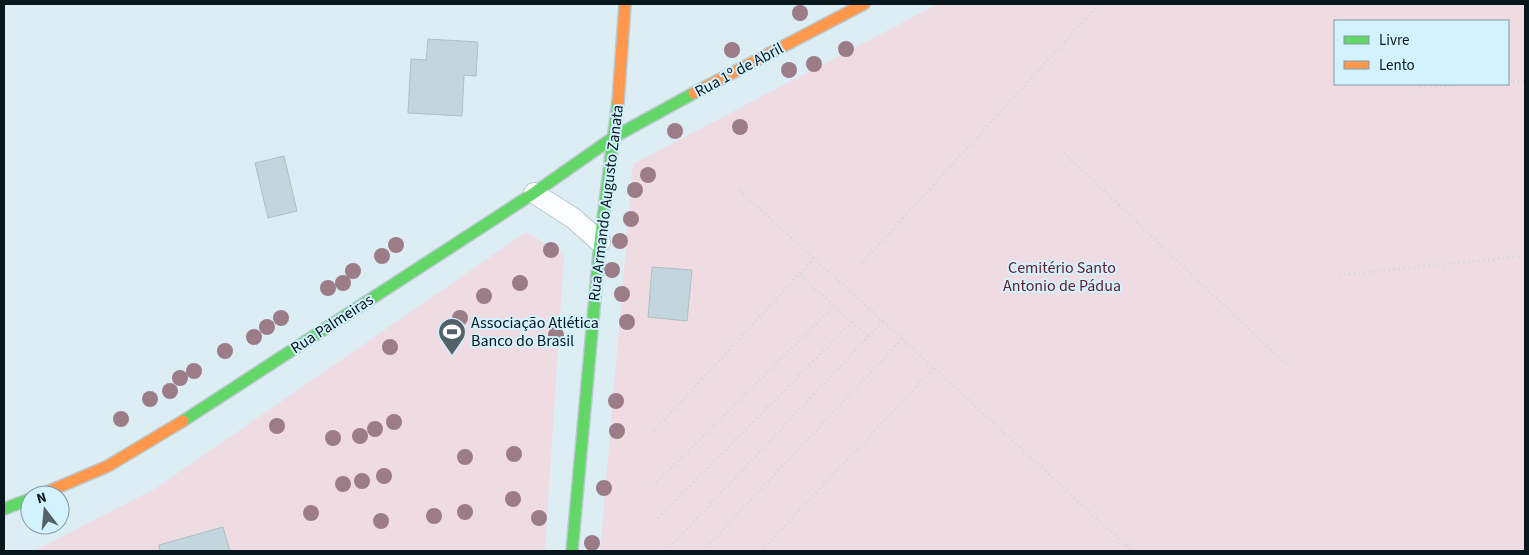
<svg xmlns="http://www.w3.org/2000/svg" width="1529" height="555" font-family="'Source Sans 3',sans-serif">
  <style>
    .green { fill: #efdce2; fill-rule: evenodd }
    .building { fill: #c3d6dd; stroke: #afbfc5 }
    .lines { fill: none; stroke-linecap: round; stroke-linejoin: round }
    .street-casing { stroke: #bac9cf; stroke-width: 22 }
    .fast-casing { stroke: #bac9cf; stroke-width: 14 }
    .slow-casing { stroke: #bac9cf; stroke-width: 14 }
    .path { stroke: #d1d7d9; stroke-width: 3; stroke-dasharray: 1 4; stroke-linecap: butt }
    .street { stroke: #fafcfd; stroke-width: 20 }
    .fast { stroke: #63d668; stroke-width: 11 }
    .slow { stroke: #ff974d; stroke-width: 11 }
    .tree { fill: #9b7c87 }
    .labels { text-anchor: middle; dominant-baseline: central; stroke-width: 4; stroke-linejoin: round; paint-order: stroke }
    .street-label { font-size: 16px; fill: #08171c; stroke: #d1f2fe }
    .park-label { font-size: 16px; fill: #66202d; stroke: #d1f2fe }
    .poi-label { font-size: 16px; fill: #08171c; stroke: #d1f2fe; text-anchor: start }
  </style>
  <rect width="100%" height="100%" fill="#dcedf4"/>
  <path class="green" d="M 938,4 L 1525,4 L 1525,551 L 600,551 L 633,164 ZM 1335,21 L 1508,21 L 1508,84 L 1335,84 Z
    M 526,232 L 564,255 L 545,551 L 34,551 L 156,488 Z"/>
  <path class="building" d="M 428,39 L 478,42 L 476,76 L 464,75 L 462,116 L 408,113 L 411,59 L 426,60 Z
    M 284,156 L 297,211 L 268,218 L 255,163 Z
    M 652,267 L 692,270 L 687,321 L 648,317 Z
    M 223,527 L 230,551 L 160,551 L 159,545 Z"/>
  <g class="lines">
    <defs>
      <path id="street" d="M 534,193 L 573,218 L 600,242"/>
      <path id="fast" d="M 183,421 L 534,193 L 614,137 L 694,93
        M 4,509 L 30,499
        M 572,551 L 600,242 L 618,102"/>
      <path id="slow" d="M 694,93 L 864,4
        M 618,102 L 625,4
        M 40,495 L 108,466 L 183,421"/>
    </defs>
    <use href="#street" class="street-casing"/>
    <use href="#fast" class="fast-casing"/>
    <use href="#slow" class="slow-casing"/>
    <path class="path" d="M 1508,82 L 1525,81
      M 1420,87 L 1480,84
      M 1064,153 L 1288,366
      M 739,190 L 934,368 L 1132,551
      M 862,263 L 1099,4
      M 800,275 L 868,337
      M 1339,275 L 1525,256
      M 654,431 L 814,258
      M 653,486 L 834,306
      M 658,518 L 852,322
      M 666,551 L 883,321
      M 703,551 L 902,339
      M 761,551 L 934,368"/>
    <use href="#street" class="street"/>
    <use href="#fast" class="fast"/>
    <use href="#slow" class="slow"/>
  </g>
  <g class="tree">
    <circle cx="800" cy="13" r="8"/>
    <circle cx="846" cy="49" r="8"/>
    <circle cx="732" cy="50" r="8"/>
    <circle cx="814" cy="64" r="8"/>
    <circle cx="789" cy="70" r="8"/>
    <circle cx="740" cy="127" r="8"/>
    <circle cx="675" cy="131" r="8"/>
    <circle cx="648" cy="175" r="8"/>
    <circle cx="635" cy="190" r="8"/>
    <circle cx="631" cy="219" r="8"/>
    <circle cx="620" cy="241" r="8"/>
    <circle cx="396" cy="245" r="8"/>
    <circle cx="551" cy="250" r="8"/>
    <circle cx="382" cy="256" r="8"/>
    <circle cx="612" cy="270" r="8"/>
    <circle cx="353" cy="271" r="8"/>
    <circle cx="343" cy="283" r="8"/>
    <circle cx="520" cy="283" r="8"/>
    <circle cx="328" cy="288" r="8"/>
    <circle cx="622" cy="294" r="8"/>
    <circle cx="484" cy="296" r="8"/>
    <circle cx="281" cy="318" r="8"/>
    <circle cx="460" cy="318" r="8"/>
    <circle cx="627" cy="322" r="8"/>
    <circle cx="267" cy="327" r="8"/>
    <circle cx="556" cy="335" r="8"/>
    <circle cx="254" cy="337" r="8"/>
    <circle cx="390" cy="347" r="8"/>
    <circle cx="225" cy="351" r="8"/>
    <circle cx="194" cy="371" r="8"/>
    <circle cx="180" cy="378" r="8"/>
    <circle cx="170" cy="391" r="8"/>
    <circle cx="150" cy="399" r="8"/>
    <circle cx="616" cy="401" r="8"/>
    <circle cx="121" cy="419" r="8"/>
    <circle cx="394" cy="422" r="8"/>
    <circle cx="277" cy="426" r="8"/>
    <circle cx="375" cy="429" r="8"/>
    <circle cx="617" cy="431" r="8"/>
    <circle cx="360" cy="436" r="8"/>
    <circle cx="333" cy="438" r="8"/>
    <circle cx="514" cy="454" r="8"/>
    <circle cx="465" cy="457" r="8"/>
    <circle cx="384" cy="476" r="8"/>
    <circle cx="362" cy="481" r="8"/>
    <circle cx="343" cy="484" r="8"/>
    <circle cx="604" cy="488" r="8"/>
    <circle cx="513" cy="499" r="8"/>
    <circle cx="465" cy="512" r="8"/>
    <circle cx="311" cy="513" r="8"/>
    <circle cx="434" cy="516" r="8"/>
    <circle cx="539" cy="518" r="8"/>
    <circle cx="381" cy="521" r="8"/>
    <circle cx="592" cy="543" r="8"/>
  </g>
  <defs>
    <symbol id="stadium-pin" viewBox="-11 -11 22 30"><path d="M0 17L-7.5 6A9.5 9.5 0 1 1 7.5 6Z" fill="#526268" stroke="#d1f2fe"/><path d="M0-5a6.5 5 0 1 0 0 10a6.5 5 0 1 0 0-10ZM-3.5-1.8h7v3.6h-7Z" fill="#fff"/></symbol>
  </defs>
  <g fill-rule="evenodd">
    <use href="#stadium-pin" x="436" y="316" width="32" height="43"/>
  </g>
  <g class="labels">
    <g class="street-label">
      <text transform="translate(739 70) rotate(-28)">Rua 1º de Abril</text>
      <text transform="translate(606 203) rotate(-83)">Rua Armando Augusto Zanata</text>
      <text transform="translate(332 324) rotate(-33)">Rua Palmeiras</text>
    </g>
    <g class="park-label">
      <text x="1062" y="268">Cemitério Santo<tspan x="1062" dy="18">Antonio de Pádua</tspan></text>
    </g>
    <g class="poi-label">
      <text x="471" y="323">Associação Atlética<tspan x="471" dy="18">Banco do Brasil</tspan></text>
    </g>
  </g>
  <rect width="1529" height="555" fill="none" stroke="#08171c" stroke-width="10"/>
  <rect x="1334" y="20" width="175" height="65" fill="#d1f2fe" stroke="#819aa4"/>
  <rect x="1344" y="36" width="25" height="8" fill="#63d668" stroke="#819aa4"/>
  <text x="1379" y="45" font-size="15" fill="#08171c">Livre</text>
  <rect x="1344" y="61" width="25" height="8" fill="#ff974d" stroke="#819aa4"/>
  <text x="1379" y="70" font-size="15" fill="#08171c">Lento</text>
  <g transform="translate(45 510) rotate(344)"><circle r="24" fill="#d1f2fe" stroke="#819aa4"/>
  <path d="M0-4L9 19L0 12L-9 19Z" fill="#526268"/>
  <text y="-8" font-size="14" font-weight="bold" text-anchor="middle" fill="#08171c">N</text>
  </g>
</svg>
